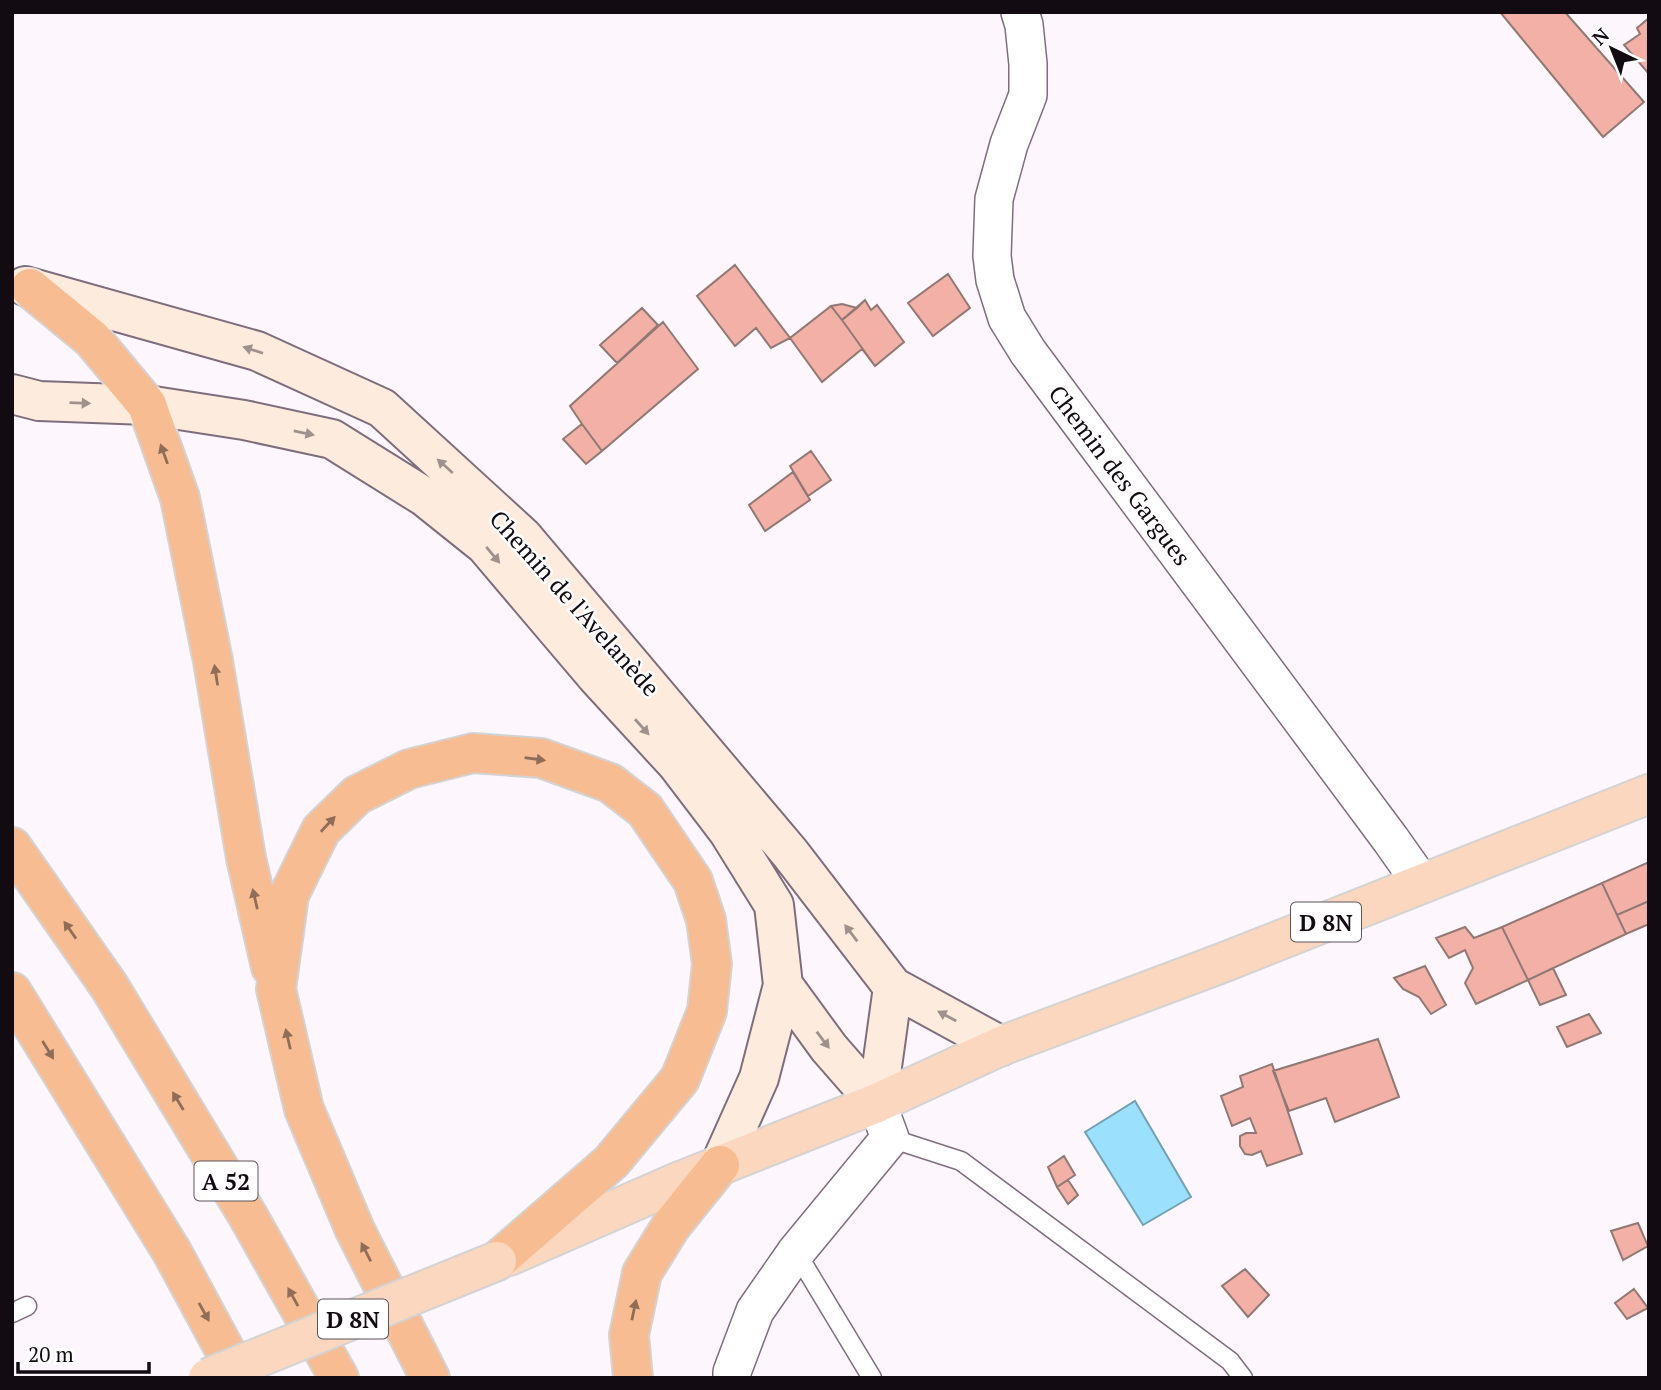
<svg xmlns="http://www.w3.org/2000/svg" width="1661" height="1390" font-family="'PT Serif',serif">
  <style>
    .water { fill: #9be1fd; stroke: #72a1b6; stroke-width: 2 }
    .building { fill: #f2b0a6; stroke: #907975; stroke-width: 2 }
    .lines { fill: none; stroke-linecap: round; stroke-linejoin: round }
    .lane-casing { stroke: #7e6e7d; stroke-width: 21 }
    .street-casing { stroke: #7e6e7d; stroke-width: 40 }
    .secondary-casing { stroke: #7e6e7d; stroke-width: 42 }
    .primary-casing { stroke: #d4d3d4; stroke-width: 42 }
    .highway-casing { stroke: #d4d3d4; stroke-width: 42 }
    .lane { stroke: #fff; stroke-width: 18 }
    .street { stroke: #fff; stroke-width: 37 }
    .secondary { stroke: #fdebde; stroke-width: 38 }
    .primary { stroke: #fad7be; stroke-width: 38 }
    .highway { stroke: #f7bc92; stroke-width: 38 }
    .primary-bridge-casing { stroke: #d4d3d4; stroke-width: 42; stroke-linecap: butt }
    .primary-bridge { stroke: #fad7be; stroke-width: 38 }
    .oneway { fill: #9f928c }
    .oneway2 { fill: #906d58 }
    .labels { text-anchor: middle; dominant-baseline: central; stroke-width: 5; stroke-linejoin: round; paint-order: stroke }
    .shield { fill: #fff; stroke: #595559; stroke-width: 2 }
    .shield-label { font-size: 23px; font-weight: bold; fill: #120c12 }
    .street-label { font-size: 24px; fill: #120c12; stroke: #fff }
  </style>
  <rect width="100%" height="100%" fill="#fef6fd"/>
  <path class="water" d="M 1135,1101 L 1191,1197 L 1143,1225 L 1085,1132 Z"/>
  <path class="building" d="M 1500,12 L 1565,12 L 1644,102 L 1603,137 Z
    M 1649,18 L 1649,74 L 1624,45 L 1640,34 L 1637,28 Z
    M 735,265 L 790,338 L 771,348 L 756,328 L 735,346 L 697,296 Z
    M 948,274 L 970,308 L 933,336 L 908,303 Z
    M 865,300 L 871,310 L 877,305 L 904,342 L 875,366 L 862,349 L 822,382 L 790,338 L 831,306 L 842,304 L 857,308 Z
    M 865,300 L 871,310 L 877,305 L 904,342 L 875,366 L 842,320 Z
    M 842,304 L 857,308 L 842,320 L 831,306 Z
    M 642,308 L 658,325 L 617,363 L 600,345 Z
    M 663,322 L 698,369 L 602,451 L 582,424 L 570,406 Z
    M 582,424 L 602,451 L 586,464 L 563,439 Z
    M 811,451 L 831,480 L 808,496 L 790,466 Z
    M 793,472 L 810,500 L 765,531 L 749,505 Z
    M 1649,862 L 1649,901 L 1617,915 L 1602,883 Z
    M 1602,883 L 1626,934 L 1528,980 L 1502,927 Z
    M 1649,901 L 1649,924 L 1626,934 L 1617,915 Z
    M 1465,927 L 1474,938 L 1502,927 L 1528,980 L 1476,1004 L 1465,983 L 1473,968 L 1465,950 L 1449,958 L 1436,938 Z
    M 1425,966 L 1446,1005 L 1431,1014 L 1419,997 L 1403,989 L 1394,978 Z
    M 1553,968 L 1566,995 L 1540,1005 L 1528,980 Z
    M 1589,1014 L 1601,1033 L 1567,1047 L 1557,1027 Z
    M 1378,1039 L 1399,1097 L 1335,1122 L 1326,1098 L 1289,1111 L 1273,1071 Z
    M 1272,1064 L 1302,1154 L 1267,1166 L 1261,1151 L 1252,1155 L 1245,1154 L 1240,1146 L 1240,1136 L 1246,1133 L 1256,1133 L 1250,1118 L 1232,1126 L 1221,1096 L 1243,1087 L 1240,1076 Z
    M 1064,1156 L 1075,1175 L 1057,1187 L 1048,1167 Z
    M 1068,1180 L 1078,1195 L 1068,1204 L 1057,1187 Z
    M 1638,1223 L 1648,1246 L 1623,1260 L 1611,1231 Z
    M 1245,1269 L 1269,1295 L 1248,1317 L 1222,1286 Z
    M 1634,1289 L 1648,1308 L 1627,1319 L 1615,1303 Z"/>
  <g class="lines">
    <defs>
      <path id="lane" d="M 890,1138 L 961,1161 L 1230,1361 L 1243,1378
        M 796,1252 L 872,1378
        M 12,1313 L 27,1306"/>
      <path id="street" d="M 1020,12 L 1024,25 L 1028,64 L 1028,95 L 1009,144 L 994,199 L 992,256 L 995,280 L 1007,318 L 1028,352 L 1391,840 L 1422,884
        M 732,1378 L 732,1372 L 755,1311 L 796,1252 L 890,1138 L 877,1103"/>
      <path id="secondary" d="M 25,286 L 257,351 L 382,408 L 523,537 L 790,853 L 893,987 L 1001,1046
        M 12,394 L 39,401 L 147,405 L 244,420 L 332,439 L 425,497 L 485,545 L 597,677 L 677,764 L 728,831 L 774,905 L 783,985 L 759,1078 L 720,1165
        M 783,985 L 829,1048 L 877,1103
        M 877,1103 L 893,987"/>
      <path id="primary" d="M 509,1256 L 678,1182 L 877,1103 L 1001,1046 L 1222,963 L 1649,794"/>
      <path id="highway" d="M 30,288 L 92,339 L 147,405 L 180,498 L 213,661 L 246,858 L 271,967
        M 12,847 L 109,986 L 248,1216 L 339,1378
        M 12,992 L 172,1252 L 240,1378
        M 430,1378 L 355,1230 L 304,1109 L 276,989 L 289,895 L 321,830 L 357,795 L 409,769 L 473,753 L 541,758 L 610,783 L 645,810 L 693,881 L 706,920 L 712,964 L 707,1011 L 680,1079 L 611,1162 L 497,1261
        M 633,1378 L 629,1335 L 642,1273 L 671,1226 L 720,1165"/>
    </defs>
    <use href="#lane" class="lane-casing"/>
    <use href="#street" class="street-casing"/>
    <use href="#secondary" class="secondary-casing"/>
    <use href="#primary" class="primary-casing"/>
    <use href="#highway" class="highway-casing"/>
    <use href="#lane" class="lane"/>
    <use href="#street" class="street"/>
    <use href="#secondary" class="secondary"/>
    <use href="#primary" class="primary"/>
    <use href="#highway" class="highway"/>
    <defs>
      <path id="primary-bridge" d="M 208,1378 L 497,1261"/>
    </defs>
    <use href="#primary-bridge" class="primary-bridge-casing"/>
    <use href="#primary-bridge" class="primary-bridge"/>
  </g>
  <defs><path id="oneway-solid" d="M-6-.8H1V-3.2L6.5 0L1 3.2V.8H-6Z" transform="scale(1.75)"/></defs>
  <g class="oneway">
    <use href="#oneway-solid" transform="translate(253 350) rotate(-162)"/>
    <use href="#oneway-solid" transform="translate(80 403) rotate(2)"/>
    <use href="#oneway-solid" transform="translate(304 433) rotate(12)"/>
    <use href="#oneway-solid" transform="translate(445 466) rotate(-138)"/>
    <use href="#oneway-solid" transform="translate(493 555) rotate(50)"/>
    <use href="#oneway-solid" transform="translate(642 727) rotate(48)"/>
    <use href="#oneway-solid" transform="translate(851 933) rotate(-127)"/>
    <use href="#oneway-solid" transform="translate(947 1016) rotate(-152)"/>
    <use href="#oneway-solid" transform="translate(823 1040) rotate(53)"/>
  </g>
  <g class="oneway2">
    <use href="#oneway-solid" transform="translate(164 454) rotate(-110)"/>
    <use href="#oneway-solid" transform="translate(216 675) rotate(-99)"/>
    <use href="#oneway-solid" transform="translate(535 759) rotate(8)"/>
    <use href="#oneway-solid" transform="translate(328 824) rotate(-47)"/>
    <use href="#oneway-solid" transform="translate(255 899) rotate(-103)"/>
    <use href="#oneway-solid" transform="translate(70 930) rotate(-125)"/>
    <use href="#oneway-solid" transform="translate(288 1039) rotate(-103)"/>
    <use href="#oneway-solid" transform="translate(48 1050) rotate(58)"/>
    <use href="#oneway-solid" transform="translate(178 1101) rotate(-121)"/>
    <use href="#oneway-solid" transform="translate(366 1252) rotate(-117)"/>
    <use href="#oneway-solid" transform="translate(293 1297) rotate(-119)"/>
    <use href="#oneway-solid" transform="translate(634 1310) rotate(-78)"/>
    <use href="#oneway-solid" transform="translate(204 1312) rotate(61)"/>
  </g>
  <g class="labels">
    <g class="shield">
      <rect x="1291" y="902.5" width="70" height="39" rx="5"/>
      <rect x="194.5" y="1161.5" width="63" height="39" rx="5"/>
      <rect x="318" y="1299.5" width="70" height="39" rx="5"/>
    </g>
    <g class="shield-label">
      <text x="1326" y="922">D 8N</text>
      <text x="226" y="1181">A 52</text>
      <text x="353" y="1319">D 8N</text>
    </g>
    <g class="street-label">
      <text transform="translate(1120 475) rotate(53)">Chemin des Gargues</text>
      <text transform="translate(575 603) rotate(48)">Chemin de l'Avelanède</text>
    </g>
  </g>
  <rect width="1661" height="1390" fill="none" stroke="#120c12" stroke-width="28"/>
  <g transform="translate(1612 49) rotate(317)" stroke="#ffffff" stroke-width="5" paint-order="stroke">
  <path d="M0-5L12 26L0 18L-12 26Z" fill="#120c12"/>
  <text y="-10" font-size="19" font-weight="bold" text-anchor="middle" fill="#120c12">N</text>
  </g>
  <path d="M18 1362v10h131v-10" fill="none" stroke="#120c12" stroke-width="3.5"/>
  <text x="28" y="1362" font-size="21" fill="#120c12" stroke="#ffffff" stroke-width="5" paint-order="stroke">20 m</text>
</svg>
